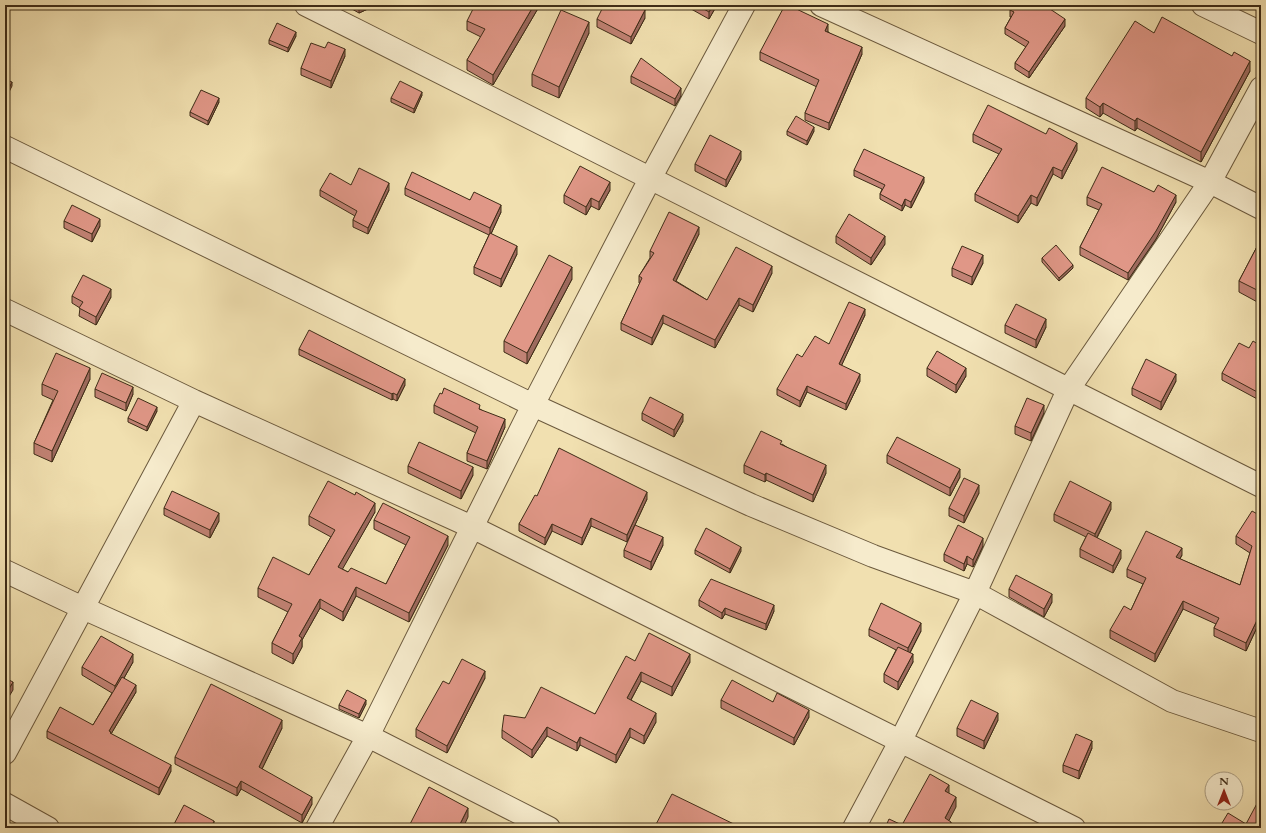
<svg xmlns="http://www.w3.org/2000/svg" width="1266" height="833" font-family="Cardo,serif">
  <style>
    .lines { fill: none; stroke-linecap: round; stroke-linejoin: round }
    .minor-casing { stroke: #6b593d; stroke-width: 24 }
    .minor { stroke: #f6ebcc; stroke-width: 22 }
    .wall { fill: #c18274; stroke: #3e2c17 }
    .shaded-wall { fill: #9d6a5e; stroke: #3e2c17 }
    .building { fill: #e09787; stroke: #3e2c17 }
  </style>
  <rect width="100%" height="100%" fill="#f1e0b0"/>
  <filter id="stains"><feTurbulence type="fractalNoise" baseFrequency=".005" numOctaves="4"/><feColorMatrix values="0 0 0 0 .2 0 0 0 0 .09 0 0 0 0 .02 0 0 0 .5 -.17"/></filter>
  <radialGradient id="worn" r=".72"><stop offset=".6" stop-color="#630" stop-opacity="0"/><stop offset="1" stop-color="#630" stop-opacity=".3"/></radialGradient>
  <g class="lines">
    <defs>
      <path id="minor" d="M 306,5 C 625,164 942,327 1261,486
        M 821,5 L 1210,182 L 1261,208
        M 1203,5 L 1261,33
        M 5,147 L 533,405 L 751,505 L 873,556 L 975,593 L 1172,701 L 1261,731
        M 5,310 L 194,401 L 472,527 L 1074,828
        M 5,571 L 83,608 L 368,736 L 549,828
        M 5,753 L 194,401
        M 5,804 L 48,828
        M 317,828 L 368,736 L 533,405 L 651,177 L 744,5
        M 854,828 L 901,740 L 975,593 L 1068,390 L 1210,182 L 1261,88"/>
    </defs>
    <use href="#minor" class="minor-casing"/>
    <use href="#minor" class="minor"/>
  </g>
  <path class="wall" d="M 345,5 L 370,5 L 370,8 L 359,13 Z
    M 540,5 L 493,85 L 467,70 L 467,60 L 481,37 L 467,30 L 467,21 Z
    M 684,5 L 717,5 L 709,19 Z
    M 1010,10 L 1065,26 L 1029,78 L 1015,69 L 1015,63 L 1026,47 L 1005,34 L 1005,28 L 1011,17 L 1010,17 Z
    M 645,18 L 631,44 L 597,27 L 597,19 Z
    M 828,31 L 828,32 L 862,54 L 829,130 L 805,120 L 805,113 L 817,87 L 760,60 L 760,52 Z
    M 589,33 L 559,98 L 532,86 L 532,74 Z
    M 1154,33 L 1250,71 L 1201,162 L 1137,128 L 1135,131 L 1103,113 L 1100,117 L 1086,108 L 1086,98 Z
    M 296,36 L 288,52 L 269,44 L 269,40 Z
    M 345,56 L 331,88 L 301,75 L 301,68 Z
    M 631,76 L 681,96 L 675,106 L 631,83 Z
    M 422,95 L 414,113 L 391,102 L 391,98 Z
    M 219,102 L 208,125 L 190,116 L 190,112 Z
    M 787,131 L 814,131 L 807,145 L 787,135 Z
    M 973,134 L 1077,150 L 1062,179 L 1053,174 L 1037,206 L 1031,203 L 1018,223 L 975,201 L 975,194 L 999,154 L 973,142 Z
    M 741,159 L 726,187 L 695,171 L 695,164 Z
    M 854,170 L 924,182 L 911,208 L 905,205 L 902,211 L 880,199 L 880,194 L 882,189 L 854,176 Z
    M 351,185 L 389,190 L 368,234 L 353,227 L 353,220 L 355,216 L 320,196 L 320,190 Z
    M 405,188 L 470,200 L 501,212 L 491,234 L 517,254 L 501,287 L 474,274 L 474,267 L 489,235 L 405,195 Z
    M 610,190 L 599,210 L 591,206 L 586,215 L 564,203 L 564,195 Z
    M 1154,192 L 1176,202 L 1156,239 L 1128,280 L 1080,255 L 1080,247 L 1099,210 L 1087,205 L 1087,197 Z
    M 64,221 L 100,226 L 92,242 L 64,228 Z
    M 699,234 L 676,281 L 707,300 L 772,273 L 753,312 L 739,305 L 715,348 L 663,323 L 652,345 L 621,330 L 621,323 L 640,283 L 639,283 L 639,276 L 650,258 L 650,251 Z
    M 836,236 L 885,244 L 871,265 L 836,243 Z
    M 1261,239 L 1261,304 L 1239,292 L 1239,281 Z
    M 1042,258 L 1073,268 L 1059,281 L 1042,262 Z
    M 983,263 L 972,285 L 952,276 L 952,268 Z
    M 572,279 L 527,364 L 504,352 L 504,341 Z
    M 72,296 L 111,297 L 96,325 L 79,316 L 80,308 L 72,303 Z
    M 865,315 L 841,366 L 860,381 L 846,410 L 807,392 L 800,407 L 777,395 L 777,389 L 802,357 L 829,344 Z
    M 1005,325 L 1046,327 L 1036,348 L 1005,333 Z
    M 1261,346 L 1261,401 L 1222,380 L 1222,373 L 1249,348 Z
    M 299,349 L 405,385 L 397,401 L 393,399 L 392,400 L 299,355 Z
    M 927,368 L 966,376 L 956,393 L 927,376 Z
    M 90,379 L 52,462 L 34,454 L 34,443 L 53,400 L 42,395 L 42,384 Z
    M 1176,381 L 1161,410 L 1132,395 L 1132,388 Z
    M 95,389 L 133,394 L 126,411 L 95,397 Z
    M 434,405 L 480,409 L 505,427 L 487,469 L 467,461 L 467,453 L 476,433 L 434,413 Z
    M 157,411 L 147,431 L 128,422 L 128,418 Z
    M 642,413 L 683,421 L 674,437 L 642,420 Z
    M 1044,413 L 1031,441 L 1015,434 L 1015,426 Z
    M 782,444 L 826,473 L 813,502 L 766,480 L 765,482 L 744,473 L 744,465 Z
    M 887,455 L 960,477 L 950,496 L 887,463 Z
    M 408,466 L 473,475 L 461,499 L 408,473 Z
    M 979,493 L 964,523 L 949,516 L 949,508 Z
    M 537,496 L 647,499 L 627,542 L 591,526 L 582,545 L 552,531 L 545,545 L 519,531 L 519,524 Z
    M 164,508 L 219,521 L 210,538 L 164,515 Z
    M 1111,509 L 1097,538 L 1121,558 L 1113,573 L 1080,557 L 1080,549 L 1086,537 L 1054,521 L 1054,514 Z
    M 375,512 L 342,569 L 348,572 L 386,584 L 406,545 L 374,529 L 374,520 L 448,545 L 409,622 L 356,596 L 343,621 L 320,608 L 302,640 L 302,647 L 293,664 L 272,653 L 272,643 L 288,612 L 258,597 L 258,588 L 309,575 L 331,537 L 309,525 L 309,516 Z
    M 1261,516 L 1261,624 L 1259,623 L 1246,651 L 1214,636 L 1214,628 L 1216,624 L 1183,609 L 1155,662 L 1110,638 L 1110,630 L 1131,610 L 1143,584 L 1127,577 L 1127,569 L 1182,555 L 1180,559 L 1240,585 L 1250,553 L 1236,544 L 1236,536 Z
    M 663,545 L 651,570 L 624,557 L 624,550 Z
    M 983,546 L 973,567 L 967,564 L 964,571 L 944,561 L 944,554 Z
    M 695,550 L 741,551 L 730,573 L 695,554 Z
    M 1009,589 L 1052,602 L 1044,617 L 1009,597 Z
    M 699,600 L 774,611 L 766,630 L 725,614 L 722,619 L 699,606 Z
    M 869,629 L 921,631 L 910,653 L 913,662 L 898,690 L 884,682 L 884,674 L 896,650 L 869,636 Z
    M 635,661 L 690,662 L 672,696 L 641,681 L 631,700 L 656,722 L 644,744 L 630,737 L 616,763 L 580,745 L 577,751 L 547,736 L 532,758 L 502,738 L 502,730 L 525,718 L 595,714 Z
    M 133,662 L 124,678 L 136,692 L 111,734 L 171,771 L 159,795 L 47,738 L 47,731 L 93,725 L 112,693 L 82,675 L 82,667 Z
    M 485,678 L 447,753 L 416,737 L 416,729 L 449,684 Z
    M 721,700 L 773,702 L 809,717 L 794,745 L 721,708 Z
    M 366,704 L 359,718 L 339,709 L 339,705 Z
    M 998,720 L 984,749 L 957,736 L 957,728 Z
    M 282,728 L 262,769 L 312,804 L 302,823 L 241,789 L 237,796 L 175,764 L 175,757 Z
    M 1092,748 L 1079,779 L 1063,772 L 1063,765 Z"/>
  <path class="shaded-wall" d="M 359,5 L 370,5 L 370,8 L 359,13 Z
    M 534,5 L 540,5 L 493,85 L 493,75 Z
    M 713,5 L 717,5 L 709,19 L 709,12 Z
    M 645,10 L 645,18 L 631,44 L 631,37 Z
    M 1065,19 L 1065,26 L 1029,78 L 1029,72 Z
    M 589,22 L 589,33 L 559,98 L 559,87 Z
    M 828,24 L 828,31 L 825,39 L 825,31 Z
    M 296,32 L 296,36 L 288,52 L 288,48 Z
    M 862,47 L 862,54 L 829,130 L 829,123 Z
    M 345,49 L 345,56 L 331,88 L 331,81 Z
    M 1250,61 L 1250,71 L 1201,162 L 1201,152 Z
    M 12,82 L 12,86 L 5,100 L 5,96 Z
    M 681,88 L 681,96 L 675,106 L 675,99 Z
    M 422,92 L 422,95 L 414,113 L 414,109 Z
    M 219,98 L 219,102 L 208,125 L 208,121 Z
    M 1103,103 L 1103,113 L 1100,117 L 1100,107 Z
    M 1137,118 L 1137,128 L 1135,131 L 1135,121 Z
    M 814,127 L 814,131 L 807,145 L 807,141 Z
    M 1077,143 L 1077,150 L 1062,179 L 1062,171 Z
    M 741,151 L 741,159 L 726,187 L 726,180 Z
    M 1053,167 L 1053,174 L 1037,206 L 1037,198 Z
    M 7,173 L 7,181 L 5,186 L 5,178 Z
    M 924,177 L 924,182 L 911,208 L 911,202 Z
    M 610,182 L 610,190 L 599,210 L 599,202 Z
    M 389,183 L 389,190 L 368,234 L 368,228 Z
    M 1031,195 L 1031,203 L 1018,223 L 1018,216 Z
    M 1176,195 L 1176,202 L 1156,239 L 1128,280 L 1128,273 Z
    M 591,198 L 591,206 L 586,215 L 586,207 Z
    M 905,199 L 905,205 L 902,211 L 902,206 Z
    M 501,205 L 501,212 L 490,236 L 490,228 Z
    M 100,219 L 100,226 L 92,242 L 92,234 Z
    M 699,227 L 699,234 L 673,287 L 673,280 Z
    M 885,236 L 885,244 L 871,265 L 871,258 Z
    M 517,246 L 517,254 L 501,287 L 501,279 Z
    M 983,255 L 983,263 L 972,285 L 972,277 Z
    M 1073,265 L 1073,268 L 1059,281 L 1059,278 Z
    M 772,266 L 772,273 L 753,312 L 753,305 Z
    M 572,267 L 572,279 L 527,364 L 527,353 Z
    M 111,289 L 111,297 L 96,325 L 96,317 Z
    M 739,298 L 739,305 L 715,348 L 715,340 Z
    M 865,309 L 865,315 L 839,371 L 839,364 Z
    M 663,315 L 663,323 L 652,345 L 652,338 Z
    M 1046,319 L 1046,327 L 1036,348 L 1036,340 Z
    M 90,368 L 90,379 L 52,462 L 52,451 Z
    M 966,368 L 966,376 L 956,393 L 956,385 Z
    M 860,374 L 860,381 L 846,410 L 846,404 Z
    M 1176,374 L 1176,381 L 1161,410 L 1161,402 Z
    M 405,379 L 405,385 L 397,401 L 397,395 Z
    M 807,386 L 807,392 L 800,407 L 800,401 Z
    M 133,387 L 133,394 L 126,411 L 126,403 Z
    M 393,393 L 393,399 L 392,400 L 392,394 Z
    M 1044,405 L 1044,413 L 1031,441 L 1031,433 Z
    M 157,407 L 157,411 L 147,431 L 147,427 Z
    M 683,414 L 683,421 L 674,437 L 674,430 Z
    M 505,419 L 505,427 L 487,469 L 487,461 Z
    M 826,465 L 826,473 L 813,502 L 813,495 Z
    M 473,467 L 473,475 L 461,499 L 461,491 Z
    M 960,469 L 960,477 L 950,496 L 950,488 Z
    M 766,473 L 766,480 L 765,482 L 765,475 Z
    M 979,485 L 979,493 L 964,523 L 964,516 Z
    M 647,492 L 647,499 L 627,542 L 627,535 Z
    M 1111,502 L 1111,509 L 1095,541 L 1095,534 Z
    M 375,503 L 375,512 L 338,577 L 338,567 Z
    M 219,513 L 219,521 L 210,538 L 210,530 Z
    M 591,518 L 591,526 L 582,545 L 582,538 Z
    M 552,524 L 552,531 L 545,545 L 545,538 Z
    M 448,536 L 448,545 L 409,622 L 409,613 Z
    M 663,537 L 663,545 L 651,570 L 651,562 Z
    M 983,538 L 983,546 L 973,567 L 973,560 Z
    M 741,547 L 741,551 L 730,573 L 730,569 Z
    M 1182,548 L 1182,555 L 1176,565 L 1176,557 Z
    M 1121,550 L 1121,558 L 1113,573 L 1113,566 Z
    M 967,556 L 967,564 L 964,571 L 964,564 Z
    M 356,587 L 356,596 L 343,621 L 343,612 Z
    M 1052,594 L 1052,602 L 1044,617 L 1044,609 Z
    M 320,599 L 320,608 L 302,640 L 302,647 L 293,664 L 293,654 L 299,636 Z
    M 1183,601 L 1183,609 L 1155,662 L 1155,654 Z
    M 774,605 L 774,611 L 766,630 L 766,624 Z
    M 725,608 L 725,614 L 722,619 L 722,613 Z
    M 1259,616 L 1259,623 L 1246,651 L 1246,643 Z
    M 921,623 L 921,631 L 908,656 L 908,648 Z
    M 133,654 L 133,662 L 115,694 L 115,686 Z
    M 690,654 L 690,662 L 672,696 L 672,687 Z
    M 913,654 L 913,662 L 898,690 L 898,682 Z
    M 485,671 L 485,678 L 447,753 L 447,746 Z
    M 641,672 L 641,681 L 627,707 L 627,698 Z
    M 13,682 L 13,690 L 5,703 L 5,695 Z
    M 136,685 L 136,692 L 111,734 L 111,739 L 109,731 Z
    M 366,700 L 366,704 L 359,718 L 359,714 Z
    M 809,710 L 809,717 L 794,745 L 794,738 Z
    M 656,713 L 656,722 L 644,744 L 644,736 Z
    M 998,713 L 998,720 L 984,749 L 984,741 Z
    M 282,720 L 282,728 L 259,775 L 259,767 Z
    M 547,727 L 547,736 L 532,758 L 532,750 Z
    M 630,728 L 630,737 L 616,763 L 616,755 Z
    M 580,737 L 580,745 L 577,751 L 577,743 Z
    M 1092,741 L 1092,748 L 1079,779 L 1079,771 Z
    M 171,765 L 171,771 L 159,795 L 159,788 Z
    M 241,781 L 241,789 L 237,796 L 237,788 Z
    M 949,785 L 949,794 L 945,791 Z
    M 312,797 L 312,804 L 302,823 L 302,815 Z
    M 956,797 L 956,807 L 945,828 L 945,818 Z
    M 468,808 L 468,817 L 463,828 L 458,828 Z
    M 214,821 L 214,828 L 211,828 Z
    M 951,822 L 951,828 L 948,828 Z"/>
  <path class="building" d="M 475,5 L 534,5 L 493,75 L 467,60 L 485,29 L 467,21 Z
    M 604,5 L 635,5 L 645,10 L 631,37 L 597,19 Z
    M 697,5 L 713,5 L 709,12 Z
    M 785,5 L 788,5 L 828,24 L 825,31 L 862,47 L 829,123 L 805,113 L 819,80 L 760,52 Z
    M 1013,5 L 1044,5 L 1065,19 L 1029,72 L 1015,63 L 1029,42 L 1005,28 L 1014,12 L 1010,10 Z
    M 561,10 L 589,22 L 559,87 L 532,74 Z
    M 1162,17 L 1232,56 L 1234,52 L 1250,61 L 1201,152 L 1137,118 L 1135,121 L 1103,103 L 1100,107 L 1086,98 L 1135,21 L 1154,33 Z
    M 277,23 L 296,32 L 288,48 L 269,40 Z
    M 328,42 L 345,49 L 331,81 L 301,68 L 311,43 L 325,48 Z
    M 641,58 L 681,88 L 675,99 L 631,76 Z
    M 5,79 L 12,82 L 5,96 Z
    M 400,81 L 422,92 L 414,109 L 391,98 Z
    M 201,90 L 219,98 L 208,121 L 190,112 Z
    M 988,105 L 1046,134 L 1049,128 L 1077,143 L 1062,171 L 1053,167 L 1037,198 L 1031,195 L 1018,216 L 975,194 L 1002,149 L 973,134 Z
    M 796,116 L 814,127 L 807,141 L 787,131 Z
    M 710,135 L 741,151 L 726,180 L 695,164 Z
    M 864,149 L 924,177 L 911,202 L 905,199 L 902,206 L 880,194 L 885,185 L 854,170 Z
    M 580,166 L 610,182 L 599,202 L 591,198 L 586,207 L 564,195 Z
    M 1102,167 L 1154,192 L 1158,185 L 1176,195 L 1156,231 L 1128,273 L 1080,247 L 1102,204 L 1087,197 Z
    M 359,168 L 389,183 L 368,228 L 353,220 L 357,211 L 320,190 L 330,173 L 351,185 Z
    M 5,172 L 7,173 L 5,178 Z
    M 412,172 L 470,200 L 474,192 L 501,205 L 490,228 L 405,188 Z
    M 72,205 L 100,219 L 92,234 L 64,221 Z
    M 669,212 L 699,227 L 673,280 L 707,300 L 736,247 L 772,266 L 753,305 L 739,298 L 715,340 L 663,315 L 652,338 L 621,323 L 642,278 L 639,276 L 654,253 L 650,251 Z
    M 849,214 L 885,236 L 871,258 L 836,236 Z
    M 490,233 L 517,246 L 501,279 L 474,267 Z
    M 1261,239 L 1261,292 L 1239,281 Z
    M 1056,245 L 1073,265 L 1059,278 L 1042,258 Z
    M 962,246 L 983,255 L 972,277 L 952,268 Z
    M 549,255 L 572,267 L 527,353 L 504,341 Z
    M 83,275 L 111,289 L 96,317 L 79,308 L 83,302 L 72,296 Z
    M 849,302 L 865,309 L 839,364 L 860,374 L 846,404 L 807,386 L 800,401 L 777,389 L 797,354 L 802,357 L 815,336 L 829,344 Z
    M 1016,304 L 1046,319 L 1036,340 L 1005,325 Z
    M 309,330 L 405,379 L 397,395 L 393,393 L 392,394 L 299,349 Z
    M 1253,341 L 1261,346 L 1261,394 L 1222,373 L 1239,343 L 1249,348 Z
    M 937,351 L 966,368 L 956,385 L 927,368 Z
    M 56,353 L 90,368 L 52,451 L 34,443 L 58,391 L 42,384 Z
    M 1146,359 L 1176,374 L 1161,402 L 1132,388 Z
    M 102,373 L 133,387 L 126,403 L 95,389 Z
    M 444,388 L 480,405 L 479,409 L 505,419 L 487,461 L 467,453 L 478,427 L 434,405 L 440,393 L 442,394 Z
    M 650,397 L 683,414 L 674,430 L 642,413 Z
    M 138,398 L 157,407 L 147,427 L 128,418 Z
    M 1027,398 L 1044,405 L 1031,433 L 1015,426 Z
    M 761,431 L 782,441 L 780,444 L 826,465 L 813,495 L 766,473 L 765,475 L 744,465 Z
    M 897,437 L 960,469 L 950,488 L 887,455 Z
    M 419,442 L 473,467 L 461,491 L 408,466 Z
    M 559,448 L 647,492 L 627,535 L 591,518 L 582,538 L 552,524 L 545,538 L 519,524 L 535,495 L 537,496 Z
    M 964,478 L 979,485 L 964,516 L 949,508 Z
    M 328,481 L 355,495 L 356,492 L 375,503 L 338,567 L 348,572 L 351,568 L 386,584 L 410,537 L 374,520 L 383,503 L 448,536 L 409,613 L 356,587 L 343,612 L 320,599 L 299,636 L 302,638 L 293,654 L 272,643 L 292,604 L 258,588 L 273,557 L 309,575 L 335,530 L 309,516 Z
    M 1070,481 L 1111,502 L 1095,534 L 1054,514 Z
    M 172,491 L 219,513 L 210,530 L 164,508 Z
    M 1252,511 L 1261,516 L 1261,617 L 1259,616 L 1246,643 L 1214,628 L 1219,618 L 1183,601 L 1155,654 L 1110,630 L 1124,606 L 1131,610 L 1146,578 L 1127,569 L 1146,531 L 1182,548 L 1176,557 L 1240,585 L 1252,546 L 1236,536 Z
    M 635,525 L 663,537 L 651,562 L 624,550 Z
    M 958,525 L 983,538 L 973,560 L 967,556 L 964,564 L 944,554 Z
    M 706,528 L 741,547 L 730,569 L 695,550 Z
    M 1088,533 L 1121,550 L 1113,566 L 1080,549 Z
    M 1016,575 L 1052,594 L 1044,609 L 1009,589 Z
    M 711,579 L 774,605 L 766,624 L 725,608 L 722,613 L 699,600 Z
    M 881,603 L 921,623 L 908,648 L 869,629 Z
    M 649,633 L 690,654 L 672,687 L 641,672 L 627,698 L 656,713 L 644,736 L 630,728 L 616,755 L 580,737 L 577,743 L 547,727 L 532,750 L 502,730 L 504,715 L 525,718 L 541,687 L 595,714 L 626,656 L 635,661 Z
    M 101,636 L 133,654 L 115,686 L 82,667 Z
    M 898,647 L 913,654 L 898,682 L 884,674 Z
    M 462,659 L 485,671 L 447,746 L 416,729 L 443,681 L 449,684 Z
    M 122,677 L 136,685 L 109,731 L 111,732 L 110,733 L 171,765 L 159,788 L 47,731 L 60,707 L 93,725 Z
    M 5,678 L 13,682 L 5,695 Z
    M 732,680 L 773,702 L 777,693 L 809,710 L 794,738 L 721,700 Z
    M 211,684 L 282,720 L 259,767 L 312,797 L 302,815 L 241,781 L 237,788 L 175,757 Z
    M 347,690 L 366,700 L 359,714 L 339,705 Z
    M 971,700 L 998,713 L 984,741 L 957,728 Z
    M 1076,734 L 1092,741 L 1079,771 L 1063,765 Z
    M 930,774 L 949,785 L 945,791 L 956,797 L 945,818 L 951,822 L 948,828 L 885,828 L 889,819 L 902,825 Z
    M 429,787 L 468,808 L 458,828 L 408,828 Z
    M 672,794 L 742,828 L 654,828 Z
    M 1261,796 L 1261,828 L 1219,828 L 1228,813 L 1246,824 Z
    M 184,805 L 214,821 L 211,828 L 172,828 Z"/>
  <rect width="1266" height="833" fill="none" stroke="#f1e0b0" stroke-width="20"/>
  <rect x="6" y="6" width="1254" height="821" fill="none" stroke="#3e2c17" stroke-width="2"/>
  <rect x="10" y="10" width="1246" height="813" fill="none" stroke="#3e2c17"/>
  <g transform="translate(1224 791)"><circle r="19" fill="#f6ebcc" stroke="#ac9f84"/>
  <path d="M0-3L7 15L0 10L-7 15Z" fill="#8f2418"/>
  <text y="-6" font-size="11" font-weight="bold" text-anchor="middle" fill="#3e2c17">N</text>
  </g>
  <rect width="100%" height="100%" filter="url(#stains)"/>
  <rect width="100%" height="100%" fill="url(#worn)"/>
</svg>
